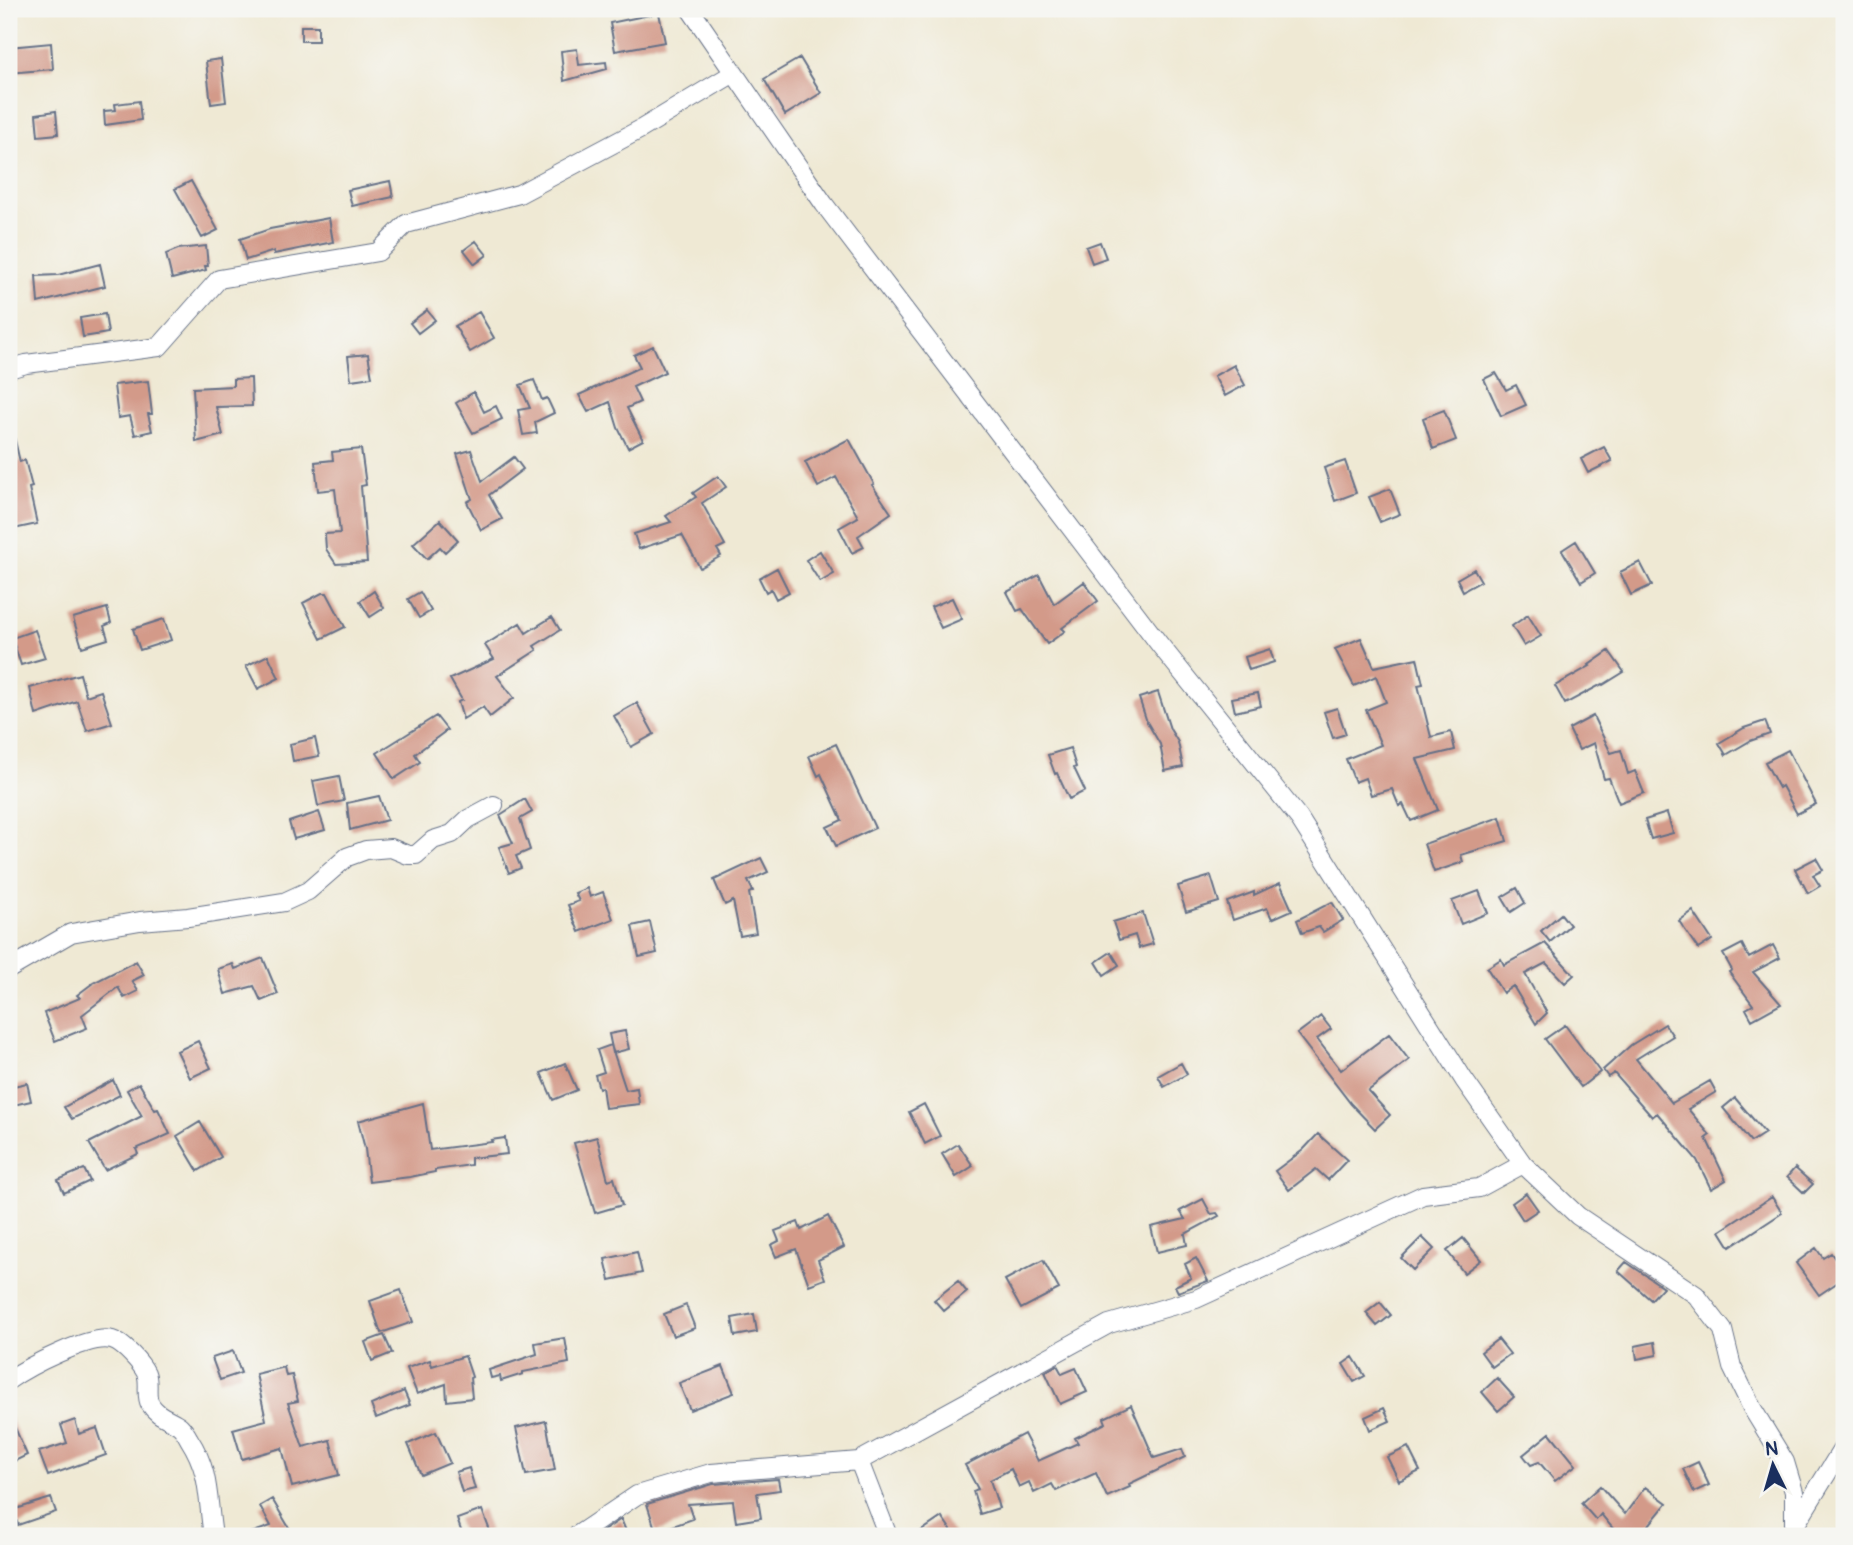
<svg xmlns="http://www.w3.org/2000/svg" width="1853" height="1545" font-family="Pangolin,sans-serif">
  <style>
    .building { fill: #d39a89 }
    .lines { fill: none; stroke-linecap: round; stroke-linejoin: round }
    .minor-casing { stroke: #657087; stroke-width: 20 }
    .minor { stroke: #fff; stroke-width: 18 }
  </style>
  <rect width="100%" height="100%" fill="#f6f6f2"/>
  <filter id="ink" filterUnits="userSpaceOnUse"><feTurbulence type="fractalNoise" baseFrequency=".0143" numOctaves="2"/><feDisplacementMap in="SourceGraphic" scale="14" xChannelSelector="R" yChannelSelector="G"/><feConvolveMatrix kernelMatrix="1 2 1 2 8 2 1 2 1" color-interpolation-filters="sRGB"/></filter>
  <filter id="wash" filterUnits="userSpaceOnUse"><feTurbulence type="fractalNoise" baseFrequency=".00686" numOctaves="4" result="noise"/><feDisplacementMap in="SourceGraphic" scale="28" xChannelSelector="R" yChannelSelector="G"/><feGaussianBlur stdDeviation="1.57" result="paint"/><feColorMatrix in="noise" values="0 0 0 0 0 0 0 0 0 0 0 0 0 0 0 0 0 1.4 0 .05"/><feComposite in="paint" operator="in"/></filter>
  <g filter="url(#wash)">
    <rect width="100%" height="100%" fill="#efe9d4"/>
    <g id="blocks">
      <path class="building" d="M 659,13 L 665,42 L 615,51 L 610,23 Z
        M 301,26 L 318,26 L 318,41 L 301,41 Z
        M 51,43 L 53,69 L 9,73 L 9,47 Z
        M 577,49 L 579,65 L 606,62 L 607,69 L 564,81 L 561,51 Z
        M 800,58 L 821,93 L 785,115 L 764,79 Z
        M 221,59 L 226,102 L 211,104 L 206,61 Z
        M 139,101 L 141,120 L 105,125 L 104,111 L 116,110 L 115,104 Z
        M 56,111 L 58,134 L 38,136 L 36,114 Z
        M 191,181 L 218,230 L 202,238 L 175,189 Z
        M 390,181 L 393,197 L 352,206 L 348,190 Z
        M 329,218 L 333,242 L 274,254 L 274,251 L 246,260 L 240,239 L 270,229 Z
        M 476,241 L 487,255 L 475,264 L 464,250 Z
        M 1100,242 L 1106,258 L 1092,263 L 1086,247 Z
        M 206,246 L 208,266 L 205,266 L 206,270 L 172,279 L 166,254 L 178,249 Z
        M 100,264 L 105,286 L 38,303 L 36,276 L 58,275 Z
        M 427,310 L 435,320 L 418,333 L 410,323 Z
        M 479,312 L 494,338 L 470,352 L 455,326 Z
        M 105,314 L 108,333 L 83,337 L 80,318 Z
        M 653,346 L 665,372 L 633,387 L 640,402 L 627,408 L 643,440 L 628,448 L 618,428 L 610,402 L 588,412 L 579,395 L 640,367 L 634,355 Z
        M 368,354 L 372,377 L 351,380 L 348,356 Z
        M 1234,365 L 1245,385 L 1225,396 L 1214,376 Z
        M 1496,373 L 1506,390 L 1516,385 L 1526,405 L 1501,416 L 1484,379 Z
        M 251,378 L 252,406 L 216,407 L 223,435 L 196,442 L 193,388 L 233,386 L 233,379 Z
        M 534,380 L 542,400 L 547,398 L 554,413 L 535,422 L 537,433 L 523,435 L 518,410 L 530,408 L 520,385 Z
        M 148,381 L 152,414 L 148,414 L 152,431 L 135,435 L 130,416 L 118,418 L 114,385 Z
        M 474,392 L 484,412 L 496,406 L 502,419 L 473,433 L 456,403 Z
        M 1444,410 L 1456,440 L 1433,449 L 1423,418 Z
        M 14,436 L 20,462 L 25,460 L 32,487 L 29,488 L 37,524 L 9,530 L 9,437 Z
        M 849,439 L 874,484 L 872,485 L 891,513 L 858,536 L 864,547 L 852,553 L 839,528 L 858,517 L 836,477 L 818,487 L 805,462 Z
        M 1604,447 L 1612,461 L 1588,473 L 1581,459 Z
        M 361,449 L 366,485 L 361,486 L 367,562 L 336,564 L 326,549 L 325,534 L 340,533 L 335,489 L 318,491 L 315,462 L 333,460 L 332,452 Z
        M 471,450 L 482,481 L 514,457 L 523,469 L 489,495 L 502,519 L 481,530 L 467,502 L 472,499 L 457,454 Z
        M 1345,461 L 1356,493 L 1335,501 L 1324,468 Z
        M 718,476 L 726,487 L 702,503 L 725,545 L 717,549 L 721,556 L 700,568 L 682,535 L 639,549 L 634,534 L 671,522 L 666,516 L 696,497 L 693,493 Z
        M 1390,489 L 1400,514 L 1380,522 L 1369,497 Z
        M 440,520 L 458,540 L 445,552 L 440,547 L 427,559 L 413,544 Z
        M 1576,541 L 1595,573 L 1581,582 L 1562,550 Z
        M 820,551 L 834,574 L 820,582 L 806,560 Z
        M 1640,562 L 1652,585 L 1631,595 L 1620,572 Z
        M 777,568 L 789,592 L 776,599 L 771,589 L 766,592 L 759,578 Z
        M 1474,569 L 1481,581 L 1463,591 L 1457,579 Z
        M 1039,575 L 1054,604 L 1084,582 L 1098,601 L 1062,628 L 1065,631 L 1047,644 L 1022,609 L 1017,611 L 1007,592 Z
        M 374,591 L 384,608 L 370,617 L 360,601 Z
        M 420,592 L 431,611 L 419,618 L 408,599 Z
        M 322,593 L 327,593 L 345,627 L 321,639 L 303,603 Z
        M 952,598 L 962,619 L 941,628 L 931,607 Z
        M 107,608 L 111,623 L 104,626 L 108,639 L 82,647 L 73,618 Z
        M 1528,615 L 1541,636 L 1524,646 L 1512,626 Z
        M 552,617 L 560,630 L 534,646 L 537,650 L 497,676 L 514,698 L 490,717 L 483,707 L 463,719 L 458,702 L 462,700 L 450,679 L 494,659 L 485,645 L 520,623 L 526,633 Z
        M 164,619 L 171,640 L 140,650 L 133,629 Z
        M 35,630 L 45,658 L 21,665 L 12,638 Z
        M 1361,638 L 1374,667 L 1417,658 L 1423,684 L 1418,685 L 1431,737 L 1451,732 L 1455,750 L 1417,759 L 1438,810 L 1411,821 L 1403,804 L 1399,806 L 1392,789 L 1371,795 L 1365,778 L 1355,782 L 1346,759 L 1381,745 L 1366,710 L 1386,702 L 1376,676 L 1354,686 L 1335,649 Z
        M 1270,649 L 1274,662 L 1249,670 L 1245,657 Z
        M 1609,651 L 1624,672 L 1603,685 L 1602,684 L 1565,704 L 1555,686 L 1590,666 L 1589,665 Z
        M 268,655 L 279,678 L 258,689 L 246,666 Z
        M 80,674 L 86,696 L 101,691 L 112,723 L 87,731 L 77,701 L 36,715 L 30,688 Z
        M 1158,692 L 1170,729 L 1178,742 L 1183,767 L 1165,771 L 1160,744 L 1147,722 L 1139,698 Z
        M 1258,693 L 1261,706 L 1235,712 L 1232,698 Z
        M 637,703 L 654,734 L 631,747 L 614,716 Z
        M 1337,708 L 1346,734 L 1333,738 L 1324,712 Z
        M 436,716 L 447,730 L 415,754 L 420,762 L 394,779 L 377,753 Z
        M 1593,716 L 1611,753 L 1621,750 L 1628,774 L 1635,771 L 1644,793 L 1619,803 L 1609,778 L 1604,779 L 1594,743 L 1579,750 L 1569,729 Z
        M 1765,721 L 1770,734 L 1750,741 L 1726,755 L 1719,743 L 1744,728 Z
        M 315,738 L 319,756 L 293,761 L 290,744 Z
        M 836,744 L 875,828 L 836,846 L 827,827 L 842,820 L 821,774 L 818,776 L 809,756 Z
        M 1070,748 L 1076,767 L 1074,768 L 1085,791 L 1069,799 L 1057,773 L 1055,774 L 1048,755 Z
        M 1788,750 L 1816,804 L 1797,814 L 1782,786 L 1779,788 L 1765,762 Z
        M 339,776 L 344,801 L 318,806 L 313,781 Z
        M 379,796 L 387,820 L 350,830 L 347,803 Z
        M 525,799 L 532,812 L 520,819 L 530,850 L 516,856 L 521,868 L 509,873 L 499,847 L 513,843 L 500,815 Z
        M 319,812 L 325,830 L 294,839 L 289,822 Z
        M 1667,813 L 1673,833 L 1651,839 L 1645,820 Z
        M 1500,817 L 1507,841 L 1461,855 L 1463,862 L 1434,872 L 1424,844 Z
        M 761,858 L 768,872 L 748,881 L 753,891 L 749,893 L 756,933 L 740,936 L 733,901 L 725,905 L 714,880 Z
        M 1816,858 L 1823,870 L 1813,875 L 1820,886 L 1808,893 L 1795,869 Z
        M 1211,876 L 1219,902 L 1186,912 L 1178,886 Z
        M 1280,883 L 1292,910 L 1272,919 L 1267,908 L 1233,920 L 1227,902 L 1254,892 L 1254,895 Z
        M 587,888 L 590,897 L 603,892 L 613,919 L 579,932 L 568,905 L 579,901 L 575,893 Z
        M 1517,888 L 1525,903 L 1511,912 L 1502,897 Z
        M 1479,891 L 1488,913 L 1461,924 L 1452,901 Z
        M 1332,902 L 1343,920 L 1323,932 L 1319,927 L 1302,933 L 1297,920 Z
        M 1693,911 L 1712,940 L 1698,949 L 1679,921 Z
        M 1143,913 L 1153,944 L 1139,948 L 1135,935 L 1119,940 L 1113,922 Z
        M 1561,914 L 1570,925 L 1550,942 L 1541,931 Z
        M 650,922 L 657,953 L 639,957 L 632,926 Z
        M 1545,943 L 1574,975 L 1565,983 L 1546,963 L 1525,974 L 1547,1013 L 1536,1024 L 1513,986 L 1503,993 L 1487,968 L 1501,959 L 1504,965 Z
        M 1742,944 L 1749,958 L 1773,945 L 1780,958 L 1753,972 L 1781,1004 L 1752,1020 L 1746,1009 L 1753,1005 L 1729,972 L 1732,970 L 1723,954 Z
        M 1111,952 L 1119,965 L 1104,975 L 1096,962 Z
        M 263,958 L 278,994 L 261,1001 L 254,986 L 225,994 L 218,969 L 233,964 L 235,969 Z
        M 136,961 L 144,975 L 132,981 L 138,991 L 124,998 L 118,987 L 82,1015 L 87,1028 L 55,1041 L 44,1013 L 80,998 L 77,995 L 93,983 Z
        M 1321,1016 L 1331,1029 L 1317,1039 L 1341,1070 L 1389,1034 L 1409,1060 L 1368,1091 L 1390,1115 L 1375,1129 L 1351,1104 L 1297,1034 Z
        M 1665,1024 L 1673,1036 L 1636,1059 L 1672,1103 L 1710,1081 L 1716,1092 L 1688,1109 L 1710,1135 L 1706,1138 L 1726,1180 L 1711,1189 L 1697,1160 L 1657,1113 L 1652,1117 L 1614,1073 L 1608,1077 L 1603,1070 L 1631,1045 Z
        M 1565,1025 L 1600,1072 L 1581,1087 L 1545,1039 Z
        M 625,1031 L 629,1049 L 613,1053 L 609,1034 Z
        M 198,1041 L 211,1068 L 190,1078 L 177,1051 Z
        M 611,1045 L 626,1090 L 637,1088 L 639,1104 L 605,1108 L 602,1087 L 599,1088 L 595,1075 L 604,1072 L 597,1050 Z
        M 565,1063 L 577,1090 L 553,1100 L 541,1073 Z
        M 1181,1063 L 1187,1074 L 1164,1087 L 1158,1076 Z
        M 113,1080 L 120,1095 L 72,1119 L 64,1107 Z
        M 27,1083 L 31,1101 L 9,1106 L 9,1087 Z
        M 139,1083 L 155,1110 L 158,1109 L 170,1134 L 136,1149 L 138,1154 L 105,1170 L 89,1143 L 142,1116 L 127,1090 Z
        M 1735,1098 L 1765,1133 L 1751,1142 L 1723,1108 Z
        M 423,1103 L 430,1150 L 492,1142 L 491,1140 L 505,1138 L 507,1154 L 471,1158 L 471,1165 L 435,1170 L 435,1172 L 410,1177 L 369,1182 L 365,1149 L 358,1121 Z
        M 924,1104 L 940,1136 L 925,1144 L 909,1112 Z
        M 200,1122 L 221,1157 L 198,1171 L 177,1136 Z
        M 1318,1134 L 1347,1160 L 1328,1180 L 1316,1169 L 1289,1190 L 1275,1171 L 1303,1150 Z
        M 597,1137 L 608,1180 L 614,1178 L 622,1205 L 595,1213 L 574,1143 Z
        M 958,1144 L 973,1166 L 956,1177 L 942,1154 Z
        M 1795,1168 L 1813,1184 L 1804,1193 L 1787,1177 Z
        M 84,1169 L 90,1181 L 64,1193 L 58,1180 Z
        M 1526,1193 L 1538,1210 L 1523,1220 L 1512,1203 Z
        M 1772,1197 L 1782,1213 L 1730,1247 L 1720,1231 Z
        M 1203,1199 L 1211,1214 L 1217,1213 L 1219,1216 L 1185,1234 L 1187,1245 L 1157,1252 L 1151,1227 L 1185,1219 L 1180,1211 Z
        M 828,1216 L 844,1247 L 818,1260 L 825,1279 L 809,1285 L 796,1249 L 776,1257 L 771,1245 L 779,1241 L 775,1231 L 798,1222 L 801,1230 Z
        M 1422,1237 L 1434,1249 L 1413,1270 L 1401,1258 Z
        M 1463,1238 L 1481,1260 L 1464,1273 L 1447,1251 Z
        M 1816,1248 L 1823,1258 L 1831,1253 L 1844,1272 L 1844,1278 L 1819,1295 L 1796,1263 Z
        M 637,1252 L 642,1273 L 610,1280 L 605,1259 Z
        M 1196,1258 L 1208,1281 L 1178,1292 L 1175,1286 L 1191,1278 L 1185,1264 Z
        M 1043,1260 L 1059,1289 L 1021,1309 L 1005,1280 Z
        M 1626,1262 L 1663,1287 L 1651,1300 L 1618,1271 Z
        M 958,1281 L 967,1292 L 944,1311 L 934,1300 Z
        M 401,1290 L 413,1322 L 381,1333 L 370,1301 Z
        M 1380,1302 L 1391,1315 L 1377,1326 L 1366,1313 Z
        M 686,1305 L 695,1328 L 673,1336 L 664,1314 Z
        M 754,1314 L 757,1332 L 735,1336 L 732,1318 Z
        M 384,1335 L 392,1353 L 372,1361 L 365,1342 Z
        M 565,1338 L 569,1363 L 523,1372 L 523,1374 L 501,1381 L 500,1376 L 491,1378 L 489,1370 L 537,1354 L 535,1343 Z
        M 1498,1339 L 1510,1354 L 1492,1367 L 1481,1352 Z
        M 1655,1342 L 1657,1355 L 1637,1359 L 1635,1346 Z
        M 233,1351 L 241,1373 L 220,1380 L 212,1358 Z
        M 465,1356 L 472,1377 L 470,1378 L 472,1398 L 447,1401 L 446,1384 L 417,1394 L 407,1368 L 430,1360 L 432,1366 Z
        M 1353,1357 L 1365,1376 L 1354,1382 L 1343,1364 Z
        M 1057,1365 L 1062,1374 L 1076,1368 L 1087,1392 L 1060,1404 L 1045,1372 Z
        M 723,1366 L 734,1393 L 690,1410 L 679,1383 Z
        M 284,1367 L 286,1376 L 292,1375 L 298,1401 L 288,1403 L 303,1447 L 330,1440 L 339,1475 L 292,1487 L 282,1448 L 242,1459 L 233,1429 L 266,1420 L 256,1374 Z
        M 1497,1378 L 1514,1397 L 1498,1411 L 1482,1392 Z
        M 404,1391 L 410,1405 L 376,1418 L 371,1405 Z
        M 1131,1405 L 1154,1458 L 1182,1449 L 1185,1457 L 1129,1484 L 1130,1487 L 1107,1497 L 1096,1473 L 1056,1491 L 1052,1484 L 1034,1493 L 1029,1482 L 1019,1487 L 1011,1469 L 990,1480 L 999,1508 L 980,1514 L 973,1491 L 978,1489 L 965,1465 L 1024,1434 L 1038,1461 L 1078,1443 L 1075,1438 L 1106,1423 L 1104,1418 Z
        M 1384,1408 L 1390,1421 L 1370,1430 L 1365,1417 Z
        M 9,1414 L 27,1455 L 15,1461 L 9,1447 Z
        M 75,1420 L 79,1434 L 97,1428 L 106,1455 L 48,1476 L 39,1452 L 67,1443 L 61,1425 Z
        M 546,1421 L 555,1470 L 526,1475 L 516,1428 Z
        M 436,1432 L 450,1463 L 421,1475 L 408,1444 Z
        M 1550,1433 L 1576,1465 L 1555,1481 L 1539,1462 L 1531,1465 L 1523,1455 Z
        M 1408,1447 L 1420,1471 L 1399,1481 L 1387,1457 Z
        M 1698,1462 L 1709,1485 L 1694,1492 L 1683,1469 Z
        M 469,1468 L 475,1489 L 462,1492 L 456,1472 Z
        M 778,1479 L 780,1490 L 757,1493 L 761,1518 L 736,1522 L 733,1501 L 688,1504 L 693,1519 L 656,1532 L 647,1504 L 713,1484 Z
        M 1600,1486 L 1625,1514 L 1645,1487 L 1667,1503 L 1640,1536 L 1619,1536 L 1601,1514 L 1596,1520 L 1581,1503 Z
        M 51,1498 L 56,1512 L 18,1525 L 13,1510 Z
        M 272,1499 L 294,1536 L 248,1536 L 248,1534 L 271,1526 L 260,1506 Z
        M 482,1510 L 490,1531 L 476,1536 L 463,1536 L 457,1519 Z
        M 942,1517 L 955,1536 L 914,1536 Z
        M 621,1519 L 628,1536 L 596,1536 Z"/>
    </g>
  </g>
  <g filter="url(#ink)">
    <use href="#blocks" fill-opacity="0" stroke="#657087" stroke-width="2"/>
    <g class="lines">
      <defs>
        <path id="minor" d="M 690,9 L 824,204 L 1160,645 L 1299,818 L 1464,1080 L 1523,1164 L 1578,1216 L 1696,1295 L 1723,1330 L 1732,1367 L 1752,1408 L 1785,1462 L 1794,1492 L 1794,1527
          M 9,369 L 26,364 L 159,347 L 219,279 L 378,252 L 406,224 L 519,194 L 641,129 L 734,73
          M 9,969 L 71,933 L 140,921 L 188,917 L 284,902 L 308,891 L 347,857 L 366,850 L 391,848 L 408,855 L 416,855 L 433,840 L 452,834 L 468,819 L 494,805
          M 9,1380 C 27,1367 90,1334 112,1340 C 123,1343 141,1363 146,1373 C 150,1383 145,1395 150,1404 C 158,1417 169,1418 180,1426 C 183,1429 187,1435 189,1439 C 211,1473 207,1499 213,1536
          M 859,1461 L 888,1536
          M 1794,1527 L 1844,1446
          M 576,1536 L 637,1495 L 711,1473 L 859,1461 L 1109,1324 L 1196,1299 L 1423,1195 L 1479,1188 L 1523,1164"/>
      </defs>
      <use href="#minor" class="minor-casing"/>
      <use href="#minor" class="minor"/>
    </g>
  </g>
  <rect width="1853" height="1545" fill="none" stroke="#f6f6f2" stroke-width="35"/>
  <g transform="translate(1773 1465) rotate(355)" stroke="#f6f6f2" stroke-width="5" paint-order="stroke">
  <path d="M0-5L12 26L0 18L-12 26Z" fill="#1b2f5e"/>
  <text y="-10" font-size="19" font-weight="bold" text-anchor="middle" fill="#1b2f5e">N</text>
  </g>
</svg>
